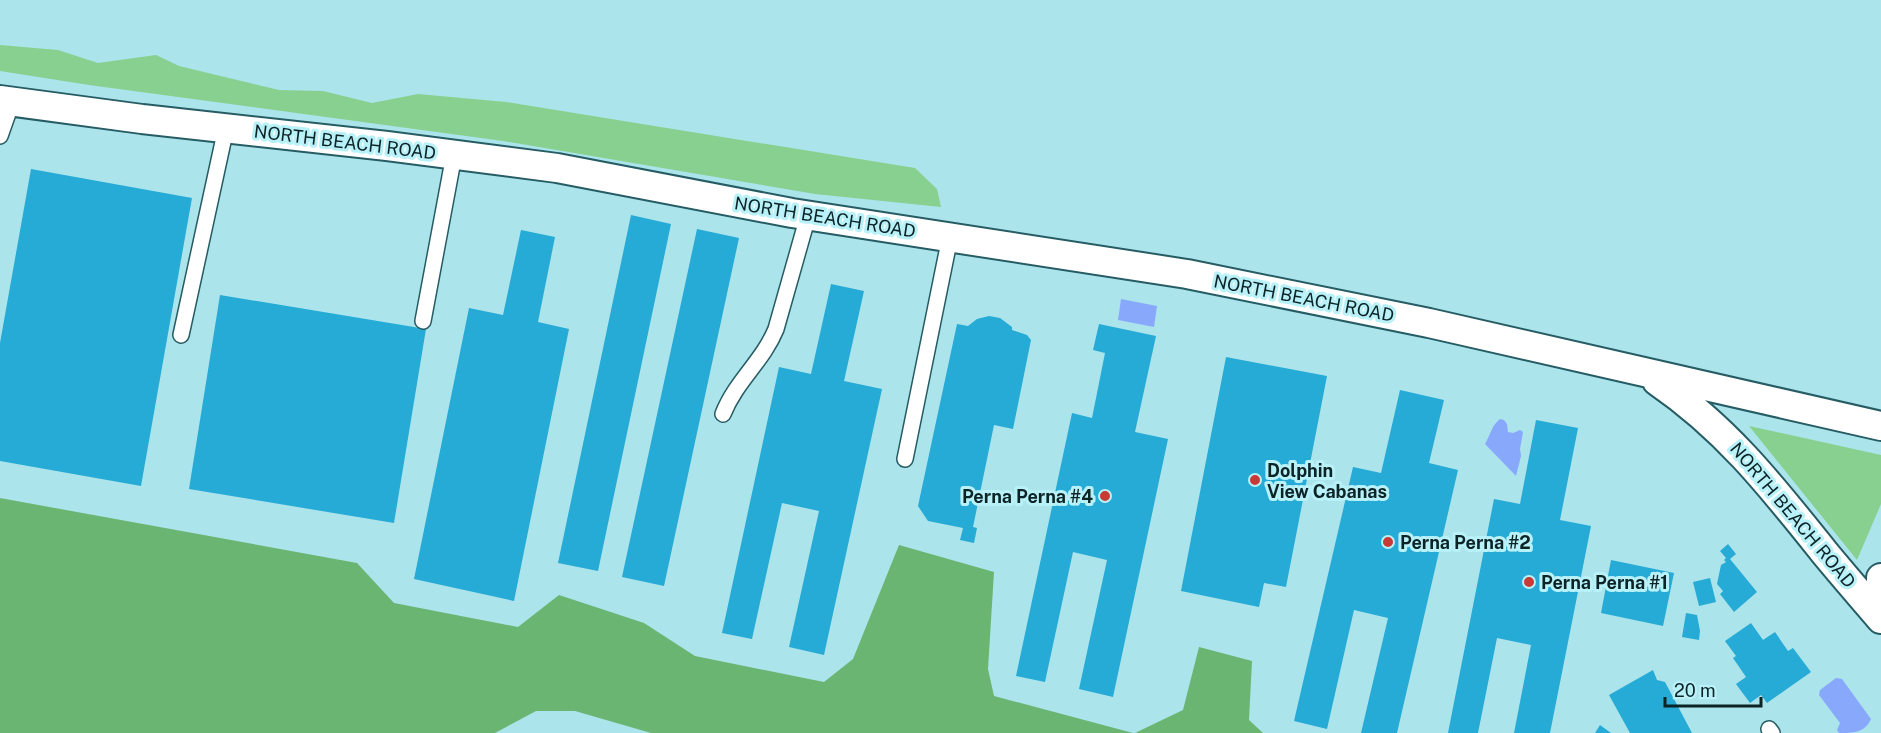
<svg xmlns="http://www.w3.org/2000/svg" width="1881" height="733" font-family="'Public Sans',sans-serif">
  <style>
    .green { fill: #88d08f }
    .forest { fill: #69b571 }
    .water { fill: #88a9fb }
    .building { fill: #26aad6 }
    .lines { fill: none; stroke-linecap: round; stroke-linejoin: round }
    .lane-casing { stroke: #265c63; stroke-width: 18 }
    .street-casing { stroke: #265c63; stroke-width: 32 }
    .lane { stroke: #fff; stroke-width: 15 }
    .street { stroke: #fff; stroke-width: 28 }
    .poi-dot { fill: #c83a36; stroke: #b9f1f9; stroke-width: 2 }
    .labels { text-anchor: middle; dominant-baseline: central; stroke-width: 6; stroke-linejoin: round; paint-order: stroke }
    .street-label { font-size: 18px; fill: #0d2427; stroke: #b9f1f9 }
    .poi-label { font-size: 18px; font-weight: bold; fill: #0d2427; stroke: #b9f1f9; text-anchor: start }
  </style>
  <rect width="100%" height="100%" fill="#ace4eb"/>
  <path class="green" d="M 0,45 L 58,50 L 98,63 L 156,55 L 179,66 L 279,90 L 323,91 L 372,103 L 418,94 L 506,102 L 915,168 L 937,189 L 941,207 L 815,194 L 503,141 L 89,85 L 0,71 Z
    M 1749,426 L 1881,455 L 1881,504 L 1857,560 Z"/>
  <path class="forest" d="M 0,498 L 357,563 L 394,603 L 518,627 L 559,595 L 644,623 L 695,656 L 824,682 L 853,659 L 899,545 L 994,572 L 988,669 L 994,696 L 1133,733 L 651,733 L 575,711 L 536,711 L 495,733 L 0,733 Z
    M 1199,647 L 1252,661 L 1249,720 L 1263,733 L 1135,733 L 1183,710 Z"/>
  <path class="water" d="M 1121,299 L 1157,306 L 1154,327 L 1118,320 Z
    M 1500,419 L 1504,420 L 1507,424 L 1508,432 L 1513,433 L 1520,430 L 1523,432 L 1520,449 L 1521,456 L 1516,476 L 1485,444 C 1491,434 1491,426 1500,419 Z
    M 1836,678 L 1842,679 L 1871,719 C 1865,733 1853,733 1839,733 L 1837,730 L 1840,723 L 1819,695 L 1820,690 Z"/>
  <path class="building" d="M 31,169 L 192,198 L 141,486 L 0,461 L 0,343 Z
    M 631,215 L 671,224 L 598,571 L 558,563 Z
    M 697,229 L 739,238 L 664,586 L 622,577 Z
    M 521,230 L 555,237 L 538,322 L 569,329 L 514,601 L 414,579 L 469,308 L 503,315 Z
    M 831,284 L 864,291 L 844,381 L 882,389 L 824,655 L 789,647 L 819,511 L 782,503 L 752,639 L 722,633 L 779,367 L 811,374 Z
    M 220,295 L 426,329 L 394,523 L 189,489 Z
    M 989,316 L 1000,318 L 1012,327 L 1012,330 L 1027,335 L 1031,340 L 1013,429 L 994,425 L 973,527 L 977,528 L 974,543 L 960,540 L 963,528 L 928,521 L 918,506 L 957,324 L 968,326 L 977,319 Z
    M 1099,324 L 1156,336 L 1135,432 L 1168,439 L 1113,697 L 1079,689 L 1107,560 L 1073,552 L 1045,682 L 1016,676 L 1072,413 L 1092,418 L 1105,353 L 1093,350 Z
    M 1226,357 L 1327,376 L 1286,587 L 1264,583 L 1259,607 L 1181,591 Z
    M 1400,390 L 1444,400 L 1429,463 L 1458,470 L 1397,733 L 1361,733 L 1388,618 L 1354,610 L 1327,729 L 1294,721 L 1353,467 L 1381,473 Z
    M 1536,420 L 1578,428 L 1560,520 L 1591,526 L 1550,733 L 1514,733 L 1531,645 L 1497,638 L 1478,733 L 1448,733 L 1494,499 L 1520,504 Z
    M 1728,544 L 1736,554 L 1730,559 L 1757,592 L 1734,612 L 1720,594 L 1723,591 L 1717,584 L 1721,565 L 1726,562 L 1724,560 L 1726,558 L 1720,551 Z
    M 1611,560 L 1674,573 L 1663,626 L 1601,613 Z
    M 1710,578 L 1716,602 L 1699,606 L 1693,582 Z
    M 1686,613 L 1697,615 L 1700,631 L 1699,640 L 1682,637 Z
    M 1751,623 L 1763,640 L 1775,632 L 1788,651 L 1793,648 L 1811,672 L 1767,703 L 1761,695 L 1750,703 L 1736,684 L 1746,677 L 1733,658 L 1736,656 L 1725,641 Z
    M 1653,670 L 1657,680 L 1665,682 L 1692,733 L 1630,733 L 1609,695 Z
    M 1600,725 L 1611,733 L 1595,733 Z"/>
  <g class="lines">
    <defs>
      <path id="lane" d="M 0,136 L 12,102
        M 423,321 L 454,155
        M 181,335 L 226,128
        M 723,414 C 736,381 763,361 776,329 L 808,216
        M 905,459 L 950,237
        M 1769,729 L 1772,733"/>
      <path id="street" d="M 0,100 L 142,119 L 387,146 L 557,168 L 792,213 L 1187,274 L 1429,323 L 1881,426
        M 1657,381 C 1727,429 1772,487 1824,552 C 1843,575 1862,597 1881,619
        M 1881,578 L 1881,587"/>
    </defs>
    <use href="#lane" class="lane-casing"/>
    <use href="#street" class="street-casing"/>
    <use href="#lane" class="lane"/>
    <use href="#street" class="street"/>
  </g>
  <g class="poi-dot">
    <circle cx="1255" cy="480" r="6"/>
    <circle cx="1105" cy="496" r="6"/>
    <circle cx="1388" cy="542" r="6"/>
    <circle cx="1529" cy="582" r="6"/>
  </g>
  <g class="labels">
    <g class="street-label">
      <text transform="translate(345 142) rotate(7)">NORTH BEACH ROAD</text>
      <text transform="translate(825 217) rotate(9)">NORTH BEACH ROAD</text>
      <text transform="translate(1304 298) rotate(11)">NORTH BEACH ROAD</text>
      <text transform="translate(1793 515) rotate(50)">NORTH BEACH ROAD</text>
    </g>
    <g class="poi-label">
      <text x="1267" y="470">Dolphin<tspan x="1267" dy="21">View Cabanas</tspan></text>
      <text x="1093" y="496" text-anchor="end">Perna Perna #4</text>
      <text x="1400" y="542">Perna Perna #2</text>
      <text x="1541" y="582">Perna Perna #1</text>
    </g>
  </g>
  <path d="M1665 697v9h96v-9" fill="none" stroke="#0d2427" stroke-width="3"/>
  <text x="1674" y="697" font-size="18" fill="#0d2427" stroke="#b9f1f9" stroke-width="4.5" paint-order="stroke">20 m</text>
</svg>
